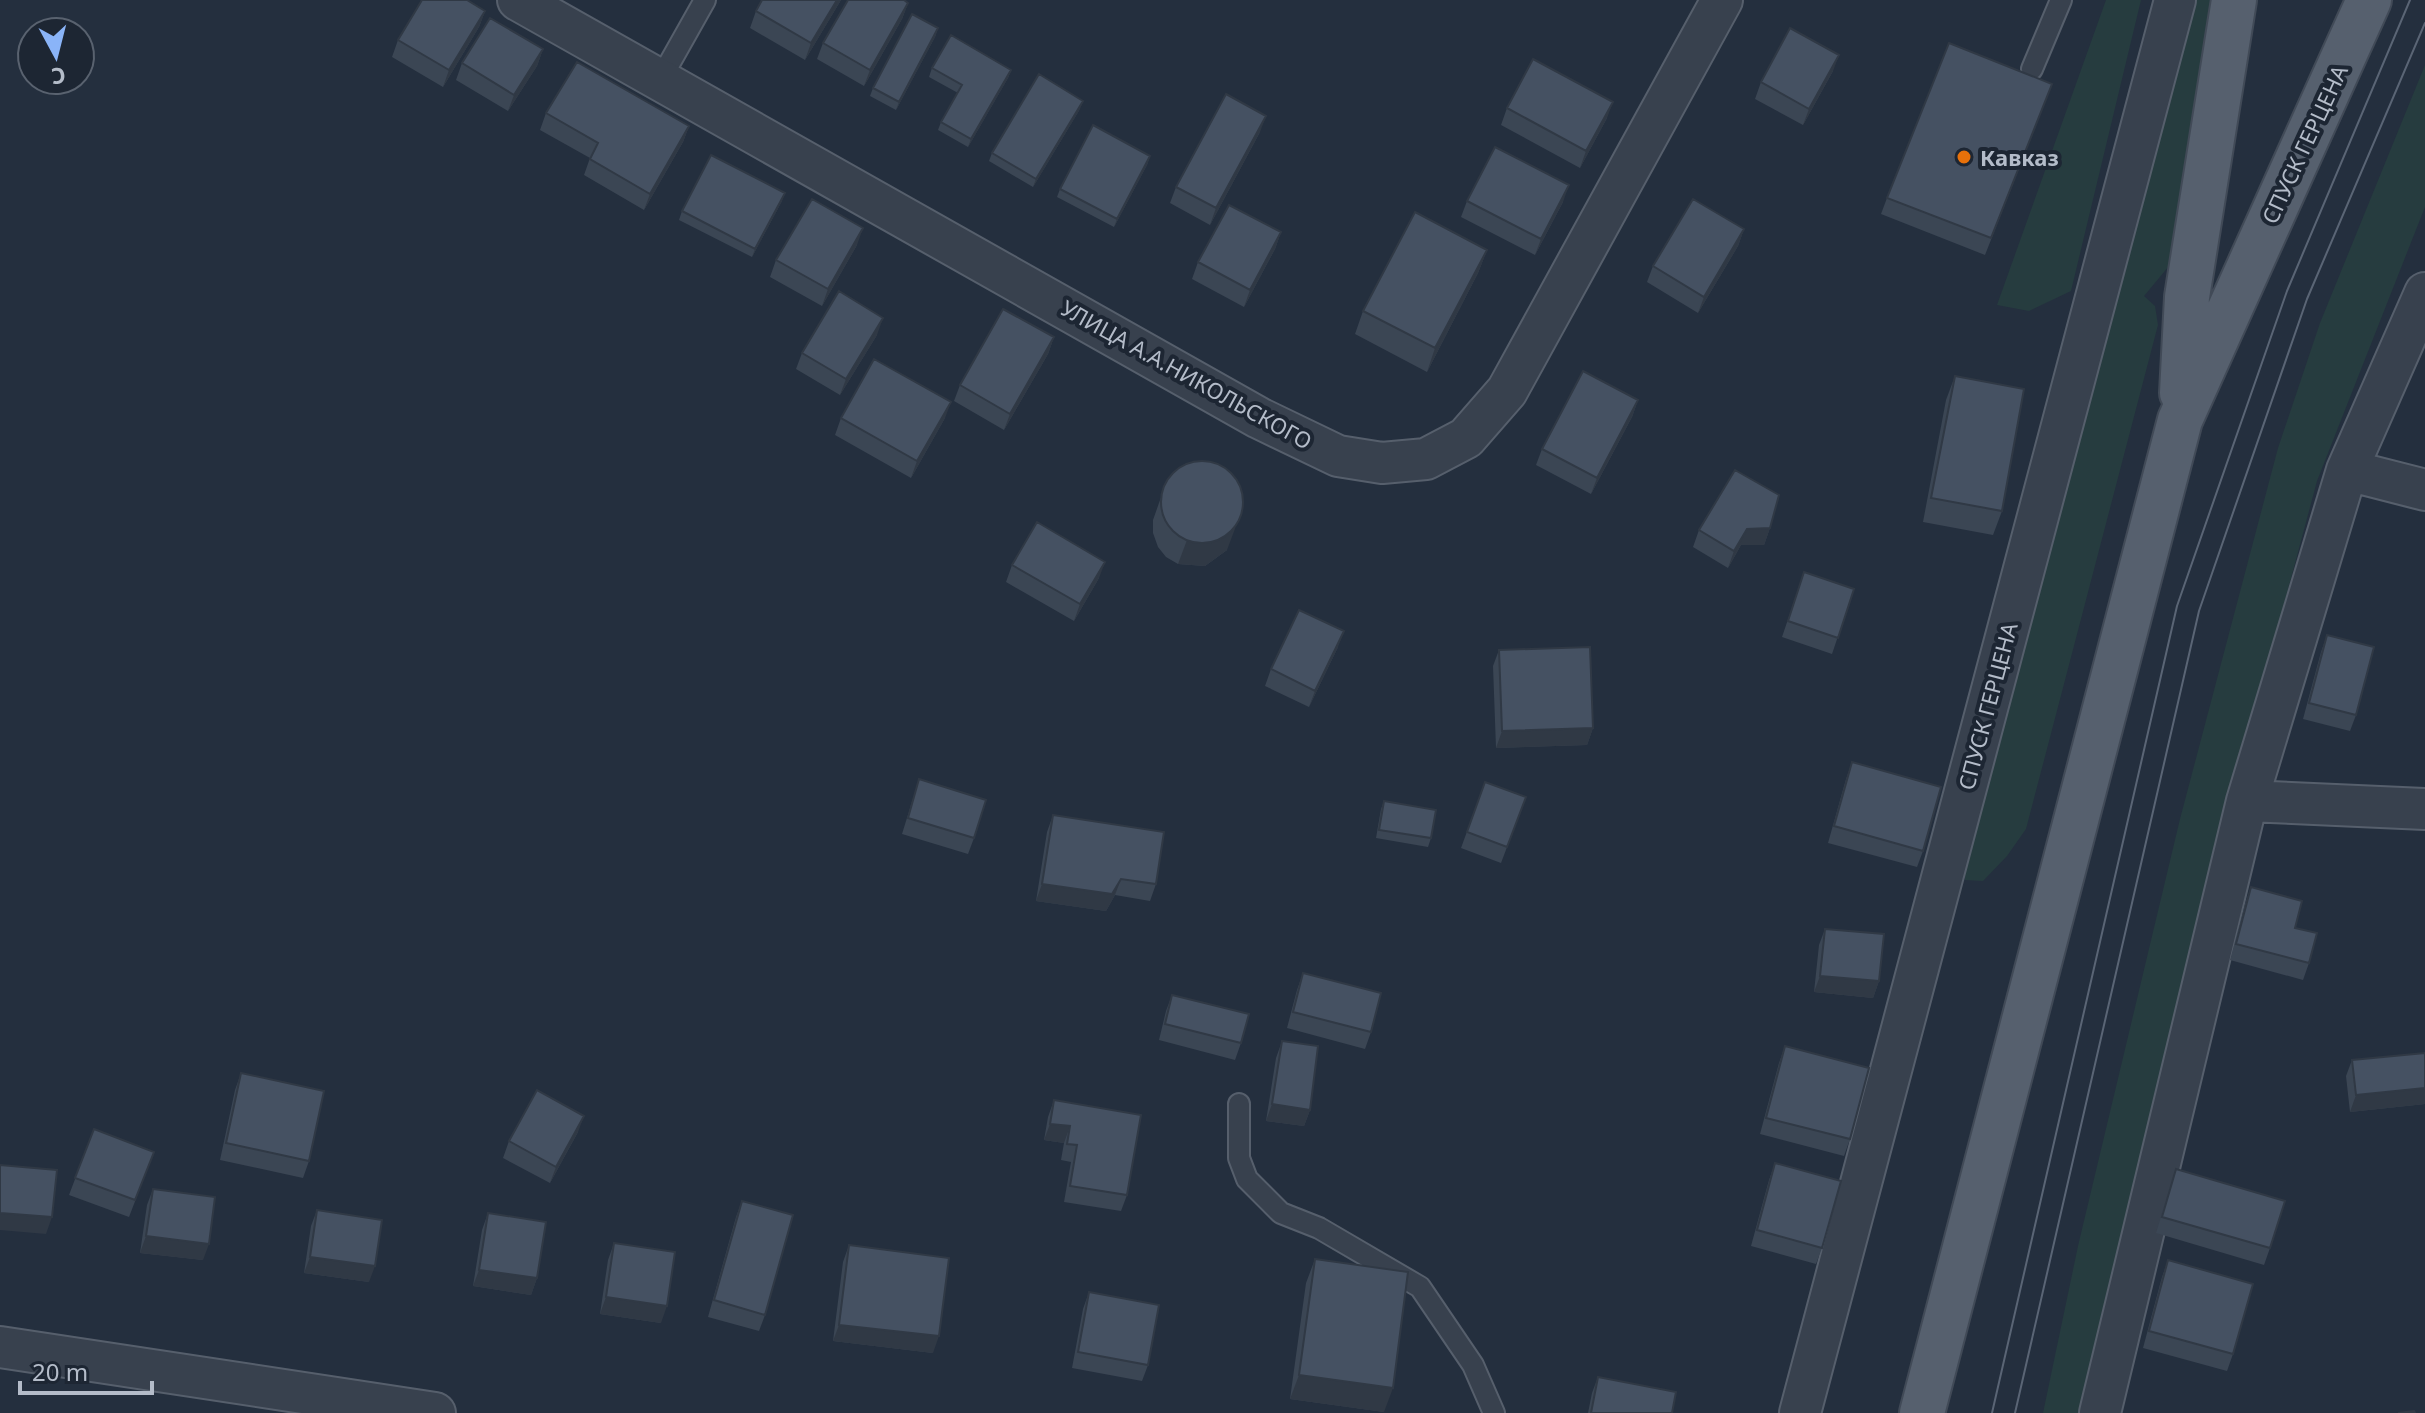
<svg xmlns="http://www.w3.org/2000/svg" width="2425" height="1413" font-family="'Noto Sans',sans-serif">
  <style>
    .green { fill: #263c3f }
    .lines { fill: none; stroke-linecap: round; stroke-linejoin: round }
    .lane-casing { stroke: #565f6c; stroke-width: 24 }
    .street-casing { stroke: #565f6c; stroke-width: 44 }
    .primary-casing { stroke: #414a57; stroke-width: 48 }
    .lane { stroke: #38414e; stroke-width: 20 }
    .street { stroke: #38414e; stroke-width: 40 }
    .primary { stroke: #56606e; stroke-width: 44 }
    .tram { stroke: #5a6575; stroke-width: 2 }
    .wall { fill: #3b4654 }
    .shaded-wall { fill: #303945 }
    .building { fill: #455162; stroke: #303945; stroke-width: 2 }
    .food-dot { fill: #e8710a; stroke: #1d2633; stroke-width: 3 }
    .labels { text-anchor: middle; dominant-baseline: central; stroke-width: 8; stroke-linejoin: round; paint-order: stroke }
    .street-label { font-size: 22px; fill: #b4bcc9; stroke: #1d2633 }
    .poi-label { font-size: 22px; font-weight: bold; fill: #b4bcc9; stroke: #1d2633; text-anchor: start }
  </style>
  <rect width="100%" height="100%" fill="#242f3e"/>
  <path class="green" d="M 2106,0 L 2141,0 L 2071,291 L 2029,311 L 1997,305 Z
    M 2186,0 L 2216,0 L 2169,266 L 2144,296 L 2155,306 L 2158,325 L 2026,829 L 2007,856 L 1983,881 L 1965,880 L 1965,857 Z
    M 2425,65 L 2425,207 L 2317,481 L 2229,810 L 2086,1413 L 2043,1413 L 2078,1246 L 2180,819 L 2278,448 L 2320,323 Z"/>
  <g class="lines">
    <defs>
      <path id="lane" d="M 2032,69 L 2061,0
        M 660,80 L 705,0
        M 1239,1104 L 1239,1158 L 1247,1179 L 1281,1213 L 1319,1228 L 1420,1287 L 1473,1365 L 1494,1413"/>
      <path id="street" d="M 518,0 L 1259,418 L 1338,456 L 1382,463 L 1426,459 L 1466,438 L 1507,391 L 1722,0
        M 2347,470 L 2425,490
        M 2247,801 L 2425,809
        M 0,1347 L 435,1413
        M 1800,1413 L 2175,0
        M 2100,1413 L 2247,801 L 2347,470 L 2425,293"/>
      <path id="primary" d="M 2182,393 L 2187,297 L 2234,0
        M 1922,1413 L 2180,420 L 2369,0"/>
    </defs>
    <use href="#lane" class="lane-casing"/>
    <use href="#street" class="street-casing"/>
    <use href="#primary" class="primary-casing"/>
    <use href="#lane" class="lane"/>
    <use href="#street" class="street"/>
    <use href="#primary" class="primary"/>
    <path class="tram" d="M 1992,1413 L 2177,606 L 2287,291 L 2410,0
      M 2015,1413 L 2199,611 L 2307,299 L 2425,23"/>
  </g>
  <path class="wall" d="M 841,0 L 805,60 L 750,28 L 756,11 Z
    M 908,3 L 902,19 L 864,86 L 817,59 L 823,43 Z
    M 485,11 L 479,27 L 443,87 L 392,57 L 398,40 Z
    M 938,28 L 935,37 L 896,110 L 870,96 L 873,88 Z
    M 543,49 L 537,66 L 508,111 L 456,80 L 462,63 Z
    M 932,68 L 1011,70 L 1008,78 L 968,147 L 938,130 L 941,122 L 958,93 L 929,77 Z
    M 1833,71 L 1803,125 L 1755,99 L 1761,82 Z
    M 2046,100 L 1985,255 L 1881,214 L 1887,198 Z
    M 1507,108 L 1607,118 L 1580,168 L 1501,125 Z
    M 1080,109 L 1033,187 L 989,161 L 992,153 Z
    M 546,113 L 689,126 L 683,142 L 644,210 L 584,175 L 590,158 L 540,130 Z
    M 1260,132 L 1210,225 L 1170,203 L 1176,187 Z
    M 1150,156 L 1147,165 L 1114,227 L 1057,197 L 1060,189 Z
    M 782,201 L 752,257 L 679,220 L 682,211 Z
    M 1467,201 L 1563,202 L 1535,255 L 1461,217 Z
    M 1744,229 L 1738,246 L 1698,313 L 1647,282 L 1653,266 Z
    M 1281,232 L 1275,249 L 1244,307 L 1192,279 L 1198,262 Z
    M 857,245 L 822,306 L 770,277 L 776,260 Z
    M 1487,250 L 1478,273 L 1427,372 L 1355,334 L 1363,311 Z
    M 877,335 L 840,395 L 796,369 L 802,353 Z
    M 1054,337 L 1048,354 L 1004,430 L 954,401 L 960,385 Z
    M 1955,376 L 2002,511 L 1993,535 L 1923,522 L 1946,400 Z
    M 1638,400 L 1632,417 L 1591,494 L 1536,465 L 1542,449 Z
    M 841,418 L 945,418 L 911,478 L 835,435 Z
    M 1166,483 L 1227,550 L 1205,566 L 1178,564 L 1166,557 L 1158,547 L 1153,533 L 1153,520 Z
    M 1770,528 L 1764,545 L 1741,545 L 1728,568 L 1693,547 L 1699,530 Z
    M 1012,565 L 1099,578 L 1074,621 L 1006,582 Z
    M 1804,572 L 1854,589 L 1832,654 L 1782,637 Z
    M 2327,635 L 2356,715 L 2350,731 L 2303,719 L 2321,652 Z
    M 1338,647 L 1309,707 L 1265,686 L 1271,669 Z
    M 1499,650 L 1593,728 L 1587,745 L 1496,748 L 1493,666 Z
    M 1852,762 L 1923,851 L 1917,867 L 1828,843 L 1846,779 Z
    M 919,779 L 974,838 L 968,854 L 902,834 Z
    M 1485,782 L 1526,797 L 1501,863 L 1461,848 Z
    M 1384,801 L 1431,838 L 1428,847 L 1376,838 L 1381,809 Z
    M 1053,815 L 1156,884 L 1150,901 L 1115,895 L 1106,911 L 1036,901 L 1047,832 Z
    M 2251,887 L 2295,928 L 2309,963 L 2303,980 L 2230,960 L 2245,904 Z
    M 1825,929 L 1879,981 L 1873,998 L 1814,992 L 1819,945 Z
    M 1303,973 L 1371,1032 L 1365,1049 L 1287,1028 L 1297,990 Z
    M 1172,995 L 1241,1043 L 1235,1060 L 1159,1040 L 1166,1011 Z
    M 1282,1041 L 1310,1110 L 1304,1126 L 1266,1121 L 1276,1058 Z
    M 1785,1046 L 1850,1139 L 1844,1156 L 1760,1134 L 1779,1063 Z
    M 2425,1053 L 2425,1104 L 2350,1112 L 2346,1076 L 2352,1060 Z
    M 241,1073 L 309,1161 L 303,1178 L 220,1160 L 235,1090 Z
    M 1054,1100 L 1127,1195 L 1121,1211 L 1064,1202 L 1071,1162 L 1061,1160 L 1064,1143 L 1044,1140 L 1048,1117 Z
    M 94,1129 L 154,1152 L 129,1217 L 69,1195 Z
    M 578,1132 L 550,1183 L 503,1158 L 509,1141 Z
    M 1775,1163 L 1822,1248 L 1816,1264 L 1751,1246 L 1769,1180 Z
    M 2176,1169 L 2270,1248 L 2264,1265 L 2156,1233 Z
    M 153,1189 L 203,1260 L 140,1253 L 147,1205 Z
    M 742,1201 L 765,1315 L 759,1331 L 708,1317 L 736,1217 Z
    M 317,1210 L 369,1282 L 304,1273 L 311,1226 Z
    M 488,1213 L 537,1278 L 531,1295 L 473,1286 L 482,1230 Z
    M 614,1243 L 661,1323 L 600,1314 L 608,1260 Z
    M 849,1245 L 933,1353 L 833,1341 L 843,1262 Z
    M 1315,1259 L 1384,1412 L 1290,1399 L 1306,1283 Z
    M 2168,1260 L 2233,1354 L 2227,1371 L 2143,1348 L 2162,1277 Z
    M 1089,1292 L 1148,1365 L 1142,1381 L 1072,1368 L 1083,1309 Z
    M 1598,1377 L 1672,1413 L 1588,1413 L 1592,1393 Z"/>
  <path class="shaded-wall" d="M 837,0 L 841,0 L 805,60 L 811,43 Z
    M 908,3 L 902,19 L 864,86 L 870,70 Z
    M 485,11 L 479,27 L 443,87 L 449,70 Z
    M 938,28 L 935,37 L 896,110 L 899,102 Z
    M 543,49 L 537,66 L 508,111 L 514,95 Z
    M 1839,55 L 1833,71 L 1803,125 L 1809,109 Z
    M 1011,70 L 1008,78 L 968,147 L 971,139 Z
    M 1083,101 L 1080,109 L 1033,187 L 1036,179 Z
    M 1613,102 L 1607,118 L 1580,168 L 1586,151 Z
    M 1266,116 L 1260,132 L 1210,225 L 1216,208 Z
    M 689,126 L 683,142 L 644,210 L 650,194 Z
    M 1150,156 L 1147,165 L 1114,227 L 1117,219 Z
    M 1569,185 L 1563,202 L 1535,255 L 1541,239 Z
    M 785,193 L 782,201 L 752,257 L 755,249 Z
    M 863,228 L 857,245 L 822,306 L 828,289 Z
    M 1744,229 L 1738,246 L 1698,313 L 1704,297 Z
    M 1281,232 L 1275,249 L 1244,307 L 1250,290 Z
    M 1487,250 L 1478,273 L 1427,372 L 1435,348 Z
    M 883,318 L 877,335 L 840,395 L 846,379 Z
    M 1054,337 L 1048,354 L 1004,430 L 1010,414 Z
    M 1638,400 L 1632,417 L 1591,494 L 1597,478 Z
    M 951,402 L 945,418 L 911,478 L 917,461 Z
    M 1236,526 L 1227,550 L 1205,566 L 1178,564 L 1187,540 Z
    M 1770,528 L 1764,545 L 1741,545 L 1728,568 L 1734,551 L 1747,529 Z
    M 1105,562 L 1099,578 L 1074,621 L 1080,604 Z
    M 1344,631 L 1338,647 L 1309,707 L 1315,691 Z
    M 1593,728 L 1587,745 L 1496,748 L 1502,731 Z
    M 1121,879 L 1115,895 L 1106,911 L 1036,901 L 1042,884 Z
    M 1820,976 L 1879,981 L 1873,998 L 1814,992 Z
    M 2425,1088 L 2425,1104 L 2350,1112 L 2356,1095 Z
    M 1272,1104 L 1310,1110 L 1304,1126 L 1266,1121 Z
    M 584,1116 L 578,1132 L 550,1183 L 556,1167 Z
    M 1050,1124 L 1070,1126 L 1064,1143 L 1044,1140 Z
    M 0,1213 L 52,1217 L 46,1234 L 0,1230 Z
    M 146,1236 L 209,1244 L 203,1260 L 140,1253 Z
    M 310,1257 L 375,1266 L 369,1282 L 304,1273 Z
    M 479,1270 L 537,1278 L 531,1295 L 473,1286 Z
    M 606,1297 L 667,1306 L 661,1323 L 600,1314 Z
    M 839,1325 L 939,1336 L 933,1353 L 833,1341 Z
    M 1299,1375 L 1393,1388 L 1384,1412 L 1290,1399 Z"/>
  <path class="building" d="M 422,0 L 467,0 L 485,11 L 449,70 L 398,40 Z
    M 762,0 L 837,0 L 811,43 L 756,11 Z
    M 848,0 L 904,0 L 908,3 L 870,70 L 823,43 Z
    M 912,14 L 938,28 L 899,102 L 873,88 Z
    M 490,18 L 543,49 L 514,95 L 462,63 Z
    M 1790,28 L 1839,55 L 1809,109 L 1761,82 Z
    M 951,35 L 1011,70 L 971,139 L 941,122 L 962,85 L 932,68 Z
    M 1949,43 L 2052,84 L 1991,238 L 1887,198 Z
    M 1533,59 L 1613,102 L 1586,151 L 1507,108 Z
    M 577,62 L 689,126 L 650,194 L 590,159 L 598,143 L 546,113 Z
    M 1039,74 L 1083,101 L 1036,179 L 992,153 Z
    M 1226,94 L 1266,116 L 1216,208 L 1176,187 Z
    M 1093,125 L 1150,156 L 1117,219 L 1060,189 Z
    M 1495,147 L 1569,185 L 1541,239 L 1467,201 Z
    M 711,155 L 785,193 L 755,249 L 682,211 Z
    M 812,199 L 863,228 L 828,289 L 776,260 Z
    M 1693,199 L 1744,229 L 1704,297 L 1653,266 Z
    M 1229,205 L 1281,232 L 1250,290 L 1198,262 Z
    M 1415,212 L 1487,250 L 1435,348 L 1363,311 Z
    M 839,291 L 883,318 L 846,379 L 802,353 Z
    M 1003,309 L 1054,337 L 1010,414 L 960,385 Z
    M 874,359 L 951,402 L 917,461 L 841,418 Z
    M 1583,371 L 1638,400 L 1597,478 L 1542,449 Z
    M 1955,376 L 2024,389 L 2002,511 L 1931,498 Z
    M1161 502a41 41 0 1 1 82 0a41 41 0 1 1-82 0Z
    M 1735,470 L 1779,495 L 1770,528 L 1747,529 L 1734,551 L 1699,530 Z
    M 1037,522 L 1105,562 L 1080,604 L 1012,565 Z
    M 1804,572 L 1854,589 L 1838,638 L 1788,621 Z
    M 1299,610 L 1344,631 L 1315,691 L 1271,669 Z
    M 2327,635 L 2374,647 L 2356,715 L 2309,703 Z
    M 1590,647 L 1593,728 L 1502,731 L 1499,650 Z
    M 1852,762 L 1941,787 L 1923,851 L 1834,826 Z
    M 919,779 L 986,800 L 974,838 L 908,818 Z
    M 1485,782 L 1526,797 L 1507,847 L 1467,832 Z
    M 1384,801 L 1436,810 L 1431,838 L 1379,830 Z
    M 1053,815 L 1164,832 L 1156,884 L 1121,879 L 1112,894 L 1042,884 Z
    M 2251,887 L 2302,901 L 2295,928 L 2317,933 L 2309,963 L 2236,944 Z
    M 1825,929 L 1884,934 L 1879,981 L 1820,976 Z
    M 1303,973 L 1381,993 L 1371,1032 L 1293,1012 Z
    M 1172,995 L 1249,1014 L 1241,1043 L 1165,1024 Z
    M 1282,1041 L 1318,1046 L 1310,1110 L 1272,1104 Z
    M 1785,1046 L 1869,1068 L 1850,1139 L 1766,1118 Z
    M 2425,1053 L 2425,1088 L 2356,1095 L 2352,1060 Z
    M 241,1073 L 324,1091 L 309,1161 L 226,1143 Z
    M 537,1090 L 584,1116 L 556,1167 L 509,1141 Z
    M 1054,1100 L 1141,1115 L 1127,1195 L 1070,1186 L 1077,1145 L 1067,1144 L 1070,1126 L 1050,1124 Z
    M 94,1129 L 154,1152 L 135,1200 L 75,1178 Z
    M 1775,1163 L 1841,1181 L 1822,1248 L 1757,1230 Z
    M 0,1165 L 57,1170 L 52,1217 L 0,1213 Z
    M 2176,1169 L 2285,1201 L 2270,1248 L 2162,1217 Z
    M 153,1189 L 215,1197 L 209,1244 L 146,1236 Z
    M 742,1201 L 793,1215 L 765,1315 L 714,1300 Z
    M 317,1210 L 382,1220 L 375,1266 L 310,1257 Z
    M 488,1213 L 546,1222 L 537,1278 L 479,1270 Z
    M 614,1243 L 675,1252 L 667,1306 L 606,1297 Z
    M 849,1245 L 949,1258 L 939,1336 L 839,1325 Z
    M 1315,1259 L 1408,1272 L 1393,1388 L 1299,1375 Z
    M 2168,1260 L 2253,1284 L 2233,1354 L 2149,1331 Z
    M 1089,1292 L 1159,1305 L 1148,1365 L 1078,1352 Z
    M 1598,1377 L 1676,1392 L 1672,1413 L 1591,1413 Z
    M 2414,1411 L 2415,1413 L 2398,1413 Z"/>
  <circle class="food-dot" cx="1964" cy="157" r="8"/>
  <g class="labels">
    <g class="street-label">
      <text transform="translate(2304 144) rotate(-65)">СПУСК ГЕРЦЕНА</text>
      <text transform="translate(1187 374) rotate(29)">УЛИЦА А.А.НИКОЛЬСКОГО</text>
      <text transform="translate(1987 706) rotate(-75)">СПУСК ГЕРЦЕНА</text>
    </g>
    <g class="poi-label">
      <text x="1980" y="157">Кавказ</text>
    </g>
  </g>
  <g transform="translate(56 56) rotate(173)"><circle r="38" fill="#1d2633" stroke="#59626f" stroke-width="2"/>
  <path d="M0-6L14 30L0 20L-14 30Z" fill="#8ab4f8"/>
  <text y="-12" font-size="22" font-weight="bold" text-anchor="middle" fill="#b4bcc9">С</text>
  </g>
  <path d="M20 1381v12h132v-12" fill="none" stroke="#b4bcc9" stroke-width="4"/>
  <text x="32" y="1381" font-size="24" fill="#b4bcc9" stroke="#1d2633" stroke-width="6" paint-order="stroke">20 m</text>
</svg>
